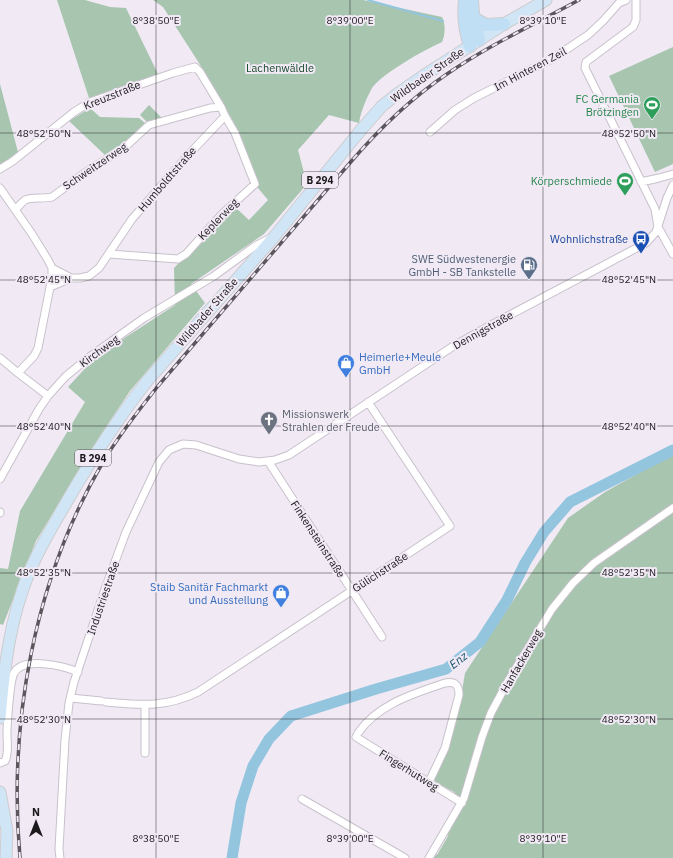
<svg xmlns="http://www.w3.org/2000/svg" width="673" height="858" font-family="'IBM Plex Sans',sans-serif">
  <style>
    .green { fill: #a7c5af }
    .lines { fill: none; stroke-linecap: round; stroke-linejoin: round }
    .stream { stroke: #94c5df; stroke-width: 2 }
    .river { stroke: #94c5df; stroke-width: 11 }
    .minor-casing { stroke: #c8c1cb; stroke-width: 9 }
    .primary-casing { stroke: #cdcccd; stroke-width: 13 }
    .trunk-casing { stroke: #cdcccd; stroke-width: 14 }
    .minor { stroke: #fff; stroke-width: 7 }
    .primary { stroke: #d0e6f7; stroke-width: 11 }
    .trunk { stroke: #c0def4; stroke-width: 12 }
    .rail-casing { stroke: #5c575d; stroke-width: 3.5 }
    .rail { stroke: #f1eaf5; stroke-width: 2; stroke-dasharray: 6; stroke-linecap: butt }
    .ticks { fill: none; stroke: #1c191d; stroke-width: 1; stroke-opacity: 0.45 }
    .labels { text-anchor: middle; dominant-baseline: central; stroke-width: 4; stroke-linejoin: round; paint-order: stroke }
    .shield { fill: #f1eaf5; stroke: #5c585e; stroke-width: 1 }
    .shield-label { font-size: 10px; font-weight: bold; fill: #1c191d }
    .park-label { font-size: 11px; fill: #16482a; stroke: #f1eaf5 }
    .street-label { font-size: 11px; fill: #1c191d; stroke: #f1eaf5 }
    .leisure-label { font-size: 11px; fill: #27864d; stroke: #f1eaf5; text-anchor: end }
    .transit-label { font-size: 11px; fill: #164399; stroke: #f1eaf5; text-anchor: end }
    .service-label { font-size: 11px; fill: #4e5e75; stroke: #f1eaf5; text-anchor: end }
    .shop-label { font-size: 11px; fill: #366cbe; stroke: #f1eaf5; text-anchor: start }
    .worship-label { font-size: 11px; fill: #5b616d; stroke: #f1eaf5; text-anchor: start }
    .water-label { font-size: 12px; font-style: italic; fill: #17546f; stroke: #f1eaf5 }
    .ticks-label { font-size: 10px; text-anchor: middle; fill: #1c191d; stroke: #f1eaf5; stroke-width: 4; stroke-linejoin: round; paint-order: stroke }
  </style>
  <rect width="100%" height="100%" fill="#f1eaf5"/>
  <path class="green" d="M 57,0 L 85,0 L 110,7 L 126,8 L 158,74 L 89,98 Z
    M 153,0 L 363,0 L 442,17 C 446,25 445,35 442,42 C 424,50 383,73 372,88 C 366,99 361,111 359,123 L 329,115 L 298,150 L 307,184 L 264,234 L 191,284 L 205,303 L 130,391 L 100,436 L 36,541 L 3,625 L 0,624 L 0,568 L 8,569 L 20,511 L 85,402 L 68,387 L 91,362 L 126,337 L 175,305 L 174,268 L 234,206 L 249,220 L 268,200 L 258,188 L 233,121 L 199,63 L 163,7 Z
    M 673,47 L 673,164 L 655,172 L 609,76 Z
    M 0,84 L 18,152 L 0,165 Z
    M 149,105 L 162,118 L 147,122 L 140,115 Z
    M 90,108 L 100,117 L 139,118 L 145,123 L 124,143 L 106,156 L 69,121 Z
    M 673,454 L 673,858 L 431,858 L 434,852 L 437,855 L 448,836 L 446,833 L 463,803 L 454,792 L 435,782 L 435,775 L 462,691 L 465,673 L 568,518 L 605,492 Z"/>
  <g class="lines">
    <path class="stream" d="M 368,0 L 443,21"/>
    <path class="river" d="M 232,858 L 241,803 L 253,766 L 269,739 L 291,716 L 376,689 L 446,669 L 480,642 L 507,600 L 525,563 L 544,532 L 570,502 L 673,450"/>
    <defs>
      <path id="minor" d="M 636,0 L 636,20 L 633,27 L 586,62 L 585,68 L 655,209 L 658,227 L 673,254
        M 430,132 L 455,110 L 474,98 L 552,59 L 588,35 L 603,21 L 619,3 L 626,0
        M 0,169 L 13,161 L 74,112 L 90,102 L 173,73 L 195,67 L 200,72 L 221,107 L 225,116 L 235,133 L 255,184 L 222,214 L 186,254 L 178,259 L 109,254
        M 641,182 L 659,178 L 673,174
        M 0,188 L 32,234 L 48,260 L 52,268 L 52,277 L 38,348 L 34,356 L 18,373 L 48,396
        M 15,210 C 18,207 21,203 25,200 C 31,197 44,199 52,197 L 83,174 L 124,148 L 149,125 L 210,108 L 221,107
        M 52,268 L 71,278
        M 50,287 L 71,278 L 80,278 L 89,276 L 99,268 L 132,219 L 191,152 L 225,116
        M 0,358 L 18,373
        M 268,461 L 382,637
        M 0,479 L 39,409 L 48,396 L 65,377 L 88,358 L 144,318 L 214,276 L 255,246 L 269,239
        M 0,512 L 0,513
        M 71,698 L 101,701
        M 106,702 C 141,705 165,708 198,692 L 450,526 L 368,402
        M 145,705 L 145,753
        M 358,733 C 378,704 413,694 445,683 C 455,681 459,685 459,695 L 445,748 L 429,782
        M 356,737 L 462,803
        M 0,763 L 5,761 C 9,754 7,743 7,734 C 7,723 10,680 14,673 C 23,656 64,666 78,672
        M 302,799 L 405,858
        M 60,858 L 59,849 L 65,740 L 69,703 L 74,682 L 105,589 L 126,532 L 159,462 L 169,450 L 183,444 L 196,445 L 239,459 L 259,462 L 275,460 L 289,455 L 452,347 L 489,326 L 646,243 L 656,232 L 667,198 L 673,185
        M 429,858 L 464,798 L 482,737 L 491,713 L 507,683 L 552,609 L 573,583 L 594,563 L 673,508"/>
      <path id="primary" d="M 0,718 C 4,669 10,618 29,573 C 39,548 53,526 66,503 C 91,460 117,419 148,380 L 274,237 L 360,131 L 382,106 L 397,94 L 423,76 L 504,24 L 546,0
        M 0,792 L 7,831 L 6,858"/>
      <path id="trunk" d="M 465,0 C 463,16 465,31 470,46
        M 472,0 L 473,13 L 479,40
        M 475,19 L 486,25 L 504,24"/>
    </defs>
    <use href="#minor" class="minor-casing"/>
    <use href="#primary" class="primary-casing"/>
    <use href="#trunk" class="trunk-casing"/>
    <use href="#minor" class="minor"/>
    <use href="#primary" class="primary"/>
    <use href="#trunk" class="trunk"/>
    <defs>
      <path id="rail" d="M 20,858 C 8,723 34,580 103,462 C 119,435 138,411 158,386 L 349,164 C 378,130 410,99 447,74 C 489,45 535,24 579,0"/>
    </defs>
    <use href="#rail" class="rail-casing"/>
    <use href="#rail" class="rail"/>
  </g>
  <path class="ticks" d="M 156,0 L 156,858M 350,0 L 350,858M 543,0 L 543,858M 0,133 L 673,133M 0,280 L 673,280M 0,426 L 673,426M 0,573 L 673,573M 0,719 L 673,719"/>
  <defs>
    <symbol id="stadium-pin" viewBox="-11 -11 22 30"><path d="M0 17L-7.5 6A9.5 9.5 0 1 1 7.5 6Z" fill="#2e9e5b" stroke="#f1eaf5"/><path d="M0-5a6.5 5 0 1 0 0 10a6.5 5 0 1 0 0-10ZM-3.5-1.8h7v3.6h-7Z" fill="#fff"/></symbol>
    <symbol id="bus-pin" viewBox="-11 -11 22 30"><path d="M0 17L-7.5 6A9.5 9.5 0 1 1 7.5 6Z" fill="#1a4fb4" stroke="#f1eaf5"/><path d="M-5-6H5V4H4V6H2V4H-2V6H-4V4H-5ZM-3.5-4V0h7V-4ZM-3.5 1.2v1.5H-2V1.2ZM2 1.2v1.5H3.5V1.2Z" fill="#fff"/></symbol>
    <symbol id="fuel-pin" viewBox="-11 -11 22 30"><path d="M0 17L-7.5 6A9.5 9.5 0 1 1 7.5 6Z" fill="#5c6f8a" stroke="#f1eaf5"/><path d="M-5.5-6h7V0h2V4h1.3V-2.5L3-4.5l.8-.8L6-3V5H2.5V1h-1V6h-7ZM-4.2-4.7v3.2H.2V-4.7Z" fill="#fff"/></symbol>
    <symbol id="shop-pin" viewBox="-11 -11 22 30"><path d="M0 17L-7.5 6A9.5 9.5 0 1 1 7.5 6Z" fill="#3f7fe0" stroke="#f1eaf5"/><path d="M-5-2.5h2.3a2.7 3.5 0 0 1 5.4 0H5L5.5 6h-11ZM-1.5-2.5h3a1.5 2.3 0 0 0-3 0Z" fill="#fff"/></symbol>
    <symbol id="church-pin" viewBox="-11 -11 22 30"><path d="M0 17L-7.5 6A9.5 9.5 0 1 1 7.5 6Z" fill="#6b7280" stroke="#f1eaf5"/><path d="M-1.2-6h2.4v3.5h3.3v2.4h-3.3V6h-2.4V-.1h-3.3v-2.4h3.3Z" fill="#fff"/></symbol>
  </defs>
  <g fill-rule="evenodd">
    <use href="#stadium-pin" x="642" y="95" width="20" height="27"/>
    <use href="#stadium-pin" x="615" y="171" width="20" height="27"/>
    <use href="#bus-pin" x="631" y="229" width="20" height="27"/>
    <use href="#fuel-pin" x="519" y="255" width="20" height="27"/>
    <use href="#shop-pin" x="336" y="353" width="20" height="27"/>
    <use href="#church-pin" x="259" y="410" width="20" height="27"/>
    <use href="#shop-pin" x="271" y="583" width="20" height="27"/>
  </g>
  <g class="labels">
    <g class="shield">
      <rect x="302" y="172" width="36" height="16" rx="3"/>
      <rect x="75" y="450" width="36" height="16" rx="3"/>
    </g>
    <g class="shield-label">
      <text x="320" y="180">B 294</text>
      <text x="93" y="458">B 294</text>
    </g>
    <g class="park-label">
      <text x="280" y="68">Lachenwäldle</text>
    </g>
    <g class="street-label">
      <text transform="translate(530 69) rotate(-28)">Im Hinteren Zeil</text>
      <text transform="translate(427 75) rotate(-35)">Wildbader Straße</text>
      <text transform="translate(112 95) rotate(-22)">Kreuzstraße</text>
      <text transform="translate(95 166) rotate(-34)">Schweitzerweg</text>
      <text transform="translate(167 179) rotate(-49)">Humboldtstraße</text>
      <text transform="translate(218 219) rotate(-46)">Keplerweg</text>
      <text transform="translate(207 312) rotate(-49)">Wildbader Straße</text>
      <text transform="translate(483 330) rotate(-29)">Dennigstraße</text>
      <text transform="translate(99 351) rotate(-36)">Kirchweg</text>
      <text transform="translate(318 539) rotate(57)">Finkensteinstraße</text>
      <text transform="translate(380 572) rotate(-33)">Gülichstraße</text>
      <text transform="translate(103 598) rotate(-71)">Industriestraße</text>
      <text transform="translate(521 661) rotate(-60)">Hanfackerweg</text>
      <text transform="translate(409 770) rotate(32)">Fingerhutweg</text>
    </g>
    <g class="leisure-label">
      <text x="639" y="99">FC Germania<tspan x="639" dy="13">Brötzingen</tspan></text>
      <text x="612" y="181">Körperschmiede</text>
    </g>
    <g class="transit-label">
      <text x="628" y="239">Wohnlichstraße</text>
    </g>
    <g class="service-label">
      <text x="516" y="259">SWE Südwestenergie<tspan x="516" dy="13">GmbH - SB Tankstelle</tspan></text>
    </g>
    <g class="shop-label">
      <text x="359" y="357">Heimerle+Meule<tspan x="359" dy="13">GmbH</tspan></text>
      <text x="268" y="587" text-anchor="end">Staib Sanitär Fachmarkt<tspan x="268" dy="13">und Ausstellung</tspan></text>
    </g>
    <g class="worship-label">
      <text x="282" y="414">Missionswerk<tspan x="282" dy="13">Strahlen der Freude</tspan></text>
    </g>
    <g class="water-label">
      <text transform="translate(458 660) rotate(-38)">Enz</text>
    </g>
  </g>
  <g class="ticks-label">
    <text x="156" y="24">8°38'50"E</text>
    <text x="350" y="24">8°39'00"E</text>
    <text x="543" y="24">8°39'10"E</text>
    <text x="44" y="137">48°52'50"N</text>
    <text x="629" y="137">48°52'50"N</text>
    <text x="44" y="283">48°52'45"N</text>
    <text x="629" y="283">48°52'45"N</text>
    <text x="44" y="430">48°52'40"N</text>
    <text x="629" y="430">48°52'40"N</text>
    <text x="44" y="576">48°52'35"N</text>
    <text x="629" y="576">48°52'35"N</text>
    <text x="44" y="723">48°52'30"N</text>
    <text x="629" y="723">48°52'30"N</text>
    <text x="156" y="842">8°38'50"E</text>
    <text x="350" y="842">8°39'00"E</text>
    <text x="543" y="842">8°39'10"E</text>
  </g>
  <g transform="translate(36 822)" stroke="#f1eaf5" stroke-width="3" paint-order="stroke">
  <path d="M0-3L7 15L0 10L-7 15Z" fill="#1c191d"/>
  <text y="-6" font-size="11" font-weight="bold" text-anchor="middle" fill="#1c191d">N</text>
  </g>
</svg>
